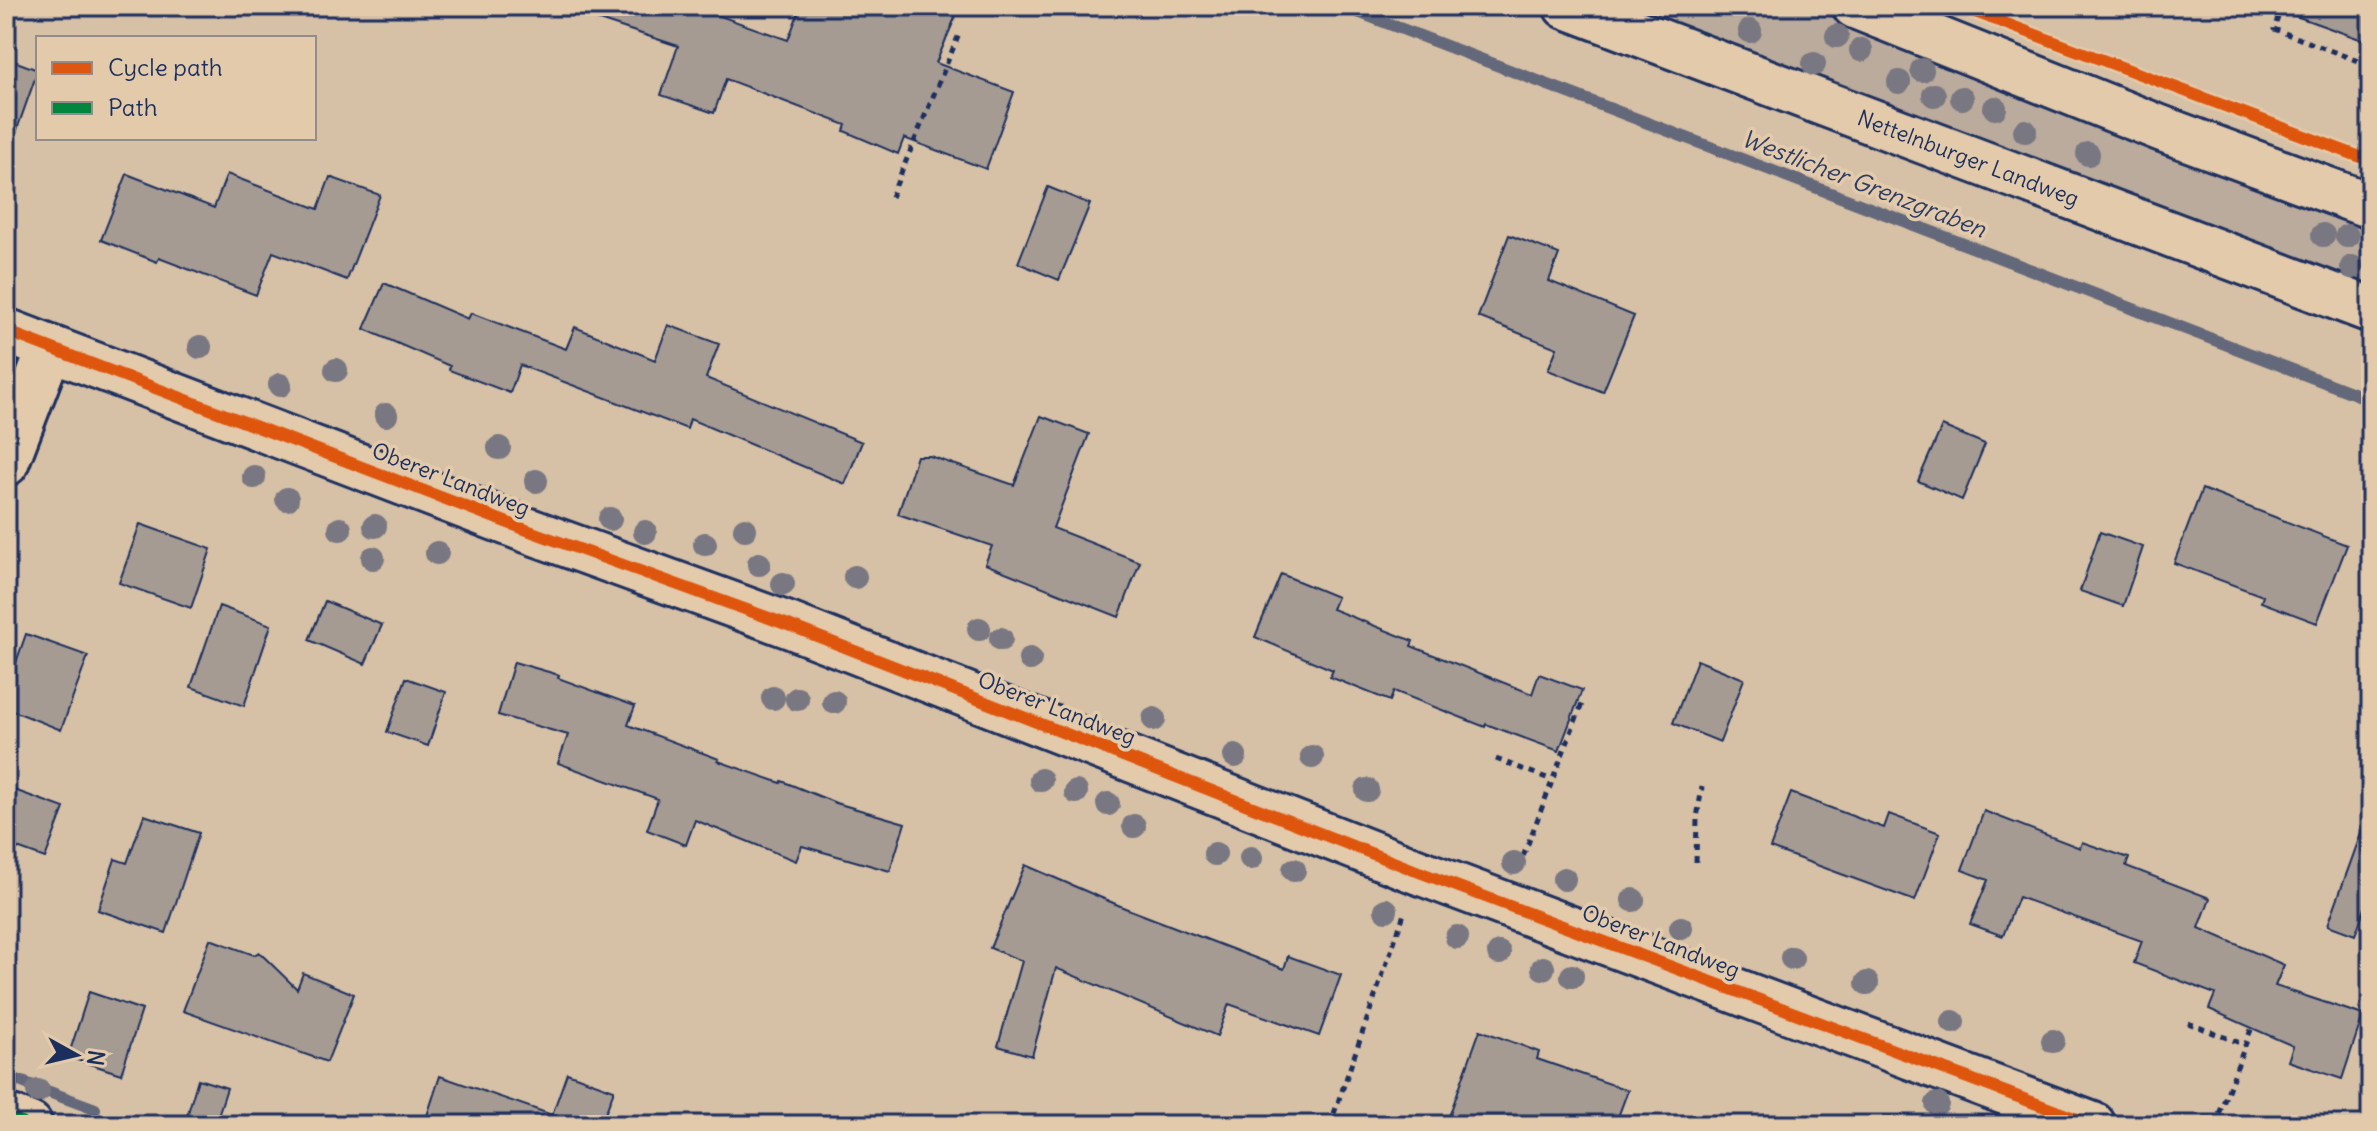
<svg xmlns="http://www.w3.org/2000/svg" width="2377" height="1131" font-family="Delius,sans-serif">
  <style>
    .green { fill: #bbab9c; stroke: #6b6d7d; stroke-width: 2 }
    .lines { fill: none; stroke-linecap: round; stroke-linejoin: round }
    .stream { stroke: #64677a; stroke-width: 12 }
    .building { fill: #a59b93; stroke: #1b2f5e; stroke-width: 2 }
    .minor-casing { stroke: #1b2f5e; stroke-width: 50 }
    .secondary-casing { stroke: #1b2f5e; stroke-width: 50 }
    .path { stroke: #1b2f5e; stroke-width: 5; stroke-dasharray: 6 6; stroke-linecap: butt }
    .minor { stroke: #e3caab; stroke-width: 44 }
    .secondary { stroke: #e3caab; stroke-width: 44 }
    .quiet { stroke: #00873e; stroke-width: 10; stroke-dasharray: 20 10; stroke-linecap: butt }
    .cycleway-casing { stroke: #e3caab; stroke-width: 17 }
    .cycleway { stroke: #de5710; stroke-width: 12 }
    .tree { fill: #787782 }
    .labels { text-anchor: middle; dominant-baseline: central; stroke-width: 7; stroke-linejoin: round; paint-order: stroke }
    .street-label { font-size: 22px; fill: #1b2f5e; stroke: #e3caab }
    .water-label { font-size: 24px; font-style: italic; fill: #2d3d65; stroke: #e3caab }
  </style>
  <rect width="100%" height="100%" fill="#d7c1a6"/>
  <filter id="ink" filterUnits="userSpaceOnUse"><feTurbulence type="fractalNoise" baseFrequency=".0125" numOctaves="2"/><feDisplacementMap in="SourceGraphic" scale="16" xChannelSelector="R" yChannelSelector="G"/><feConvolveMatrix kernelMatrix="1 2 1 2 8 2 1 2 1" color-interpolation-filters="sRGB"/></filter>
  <g filter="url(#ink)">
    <path class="green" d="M 1621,6 L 1805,6 L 2371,224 L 2371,292 Z"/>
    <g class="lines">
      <path class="stream" d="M 1342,6 L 2371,400
        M 6,1076 L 95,1109"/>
    </g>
    <path class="building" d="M 576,6 L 692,6 L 788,40 L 801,6 L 960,6 L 936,63 L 1014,92 L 986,169 L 904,138 L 898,154 L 844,131 L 846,125 L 726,79 L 714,113 L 661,95 L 678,46 L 575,12 Z
      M 2280,6 L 2371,6 L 2371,43 L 2279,10 Z
      M 6,58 L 38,70 L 9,152 L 6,151 Z
      M 127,174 L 214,208 L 227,174 L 318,209 L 330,177 L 380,195 L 347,280 L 273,252 L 256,295 L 159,258 L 157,262 L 101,240 Z
      M 1048,187 L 1090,204 L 1059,280 L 1018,263 Z
      M 1509,235 L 1559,254 L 1549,281 L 1634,316 L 1603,392 L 1548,370 L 1557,348 L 1478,317 Z
      M 384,283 L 468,319 L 471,313 L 566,349 L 575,327 L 655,360 L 668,325 L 719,344 L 706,378 L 862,442 L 845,484 L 690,419 L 687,429 L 520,365 L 510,393 L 449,370 L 450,366 L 364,329 Z
      M 1041,416 L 1089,434 L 1053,528 L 1140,562 L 1119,617 L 985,564 L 992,546 L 898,514 L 917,456 L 930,456 L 1014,485 Z
      M 1942,426 L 1985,444 L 1962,500 L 1918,481 Z
      M 2202,489 L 2347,545 L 2317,623 L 2261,602 L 2263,596 L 2174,563 Z
      M 140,524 L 211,549 L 191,608 L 119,583 Z
      M 2100,532 L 2143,547 L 2123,606 L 2080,591 Z
      M 1281,574 L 1337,597 L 1332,609 L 1413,641 L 1411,646 L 1532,694 L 1539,674 L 1582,690 L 1559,751 L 1486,724 L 1485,727 L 1394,691 L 1390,701 L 1330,677 L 1333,670 L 1255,637 Z
      M 325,601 L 382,625 L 365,664 L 309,640 Z
      M 219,606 L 271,625 L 244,706 L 191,687 Z
      M 26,634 L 88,656 L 61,730 L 6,708 L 6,691 Z
      M 1697,660 L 1744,679 L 1720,742 L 1673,723 Z
      M 514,662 L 559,675 L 558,678 L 635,706 L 628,725 L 719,759 L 718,761 L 781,783 L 782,781 L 836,803 L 905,823 L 890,871 L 802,846 L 796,861 L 695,820 L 686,845 L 647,830 L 658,799 L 558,763 L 568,735 L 498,715 Z
      M 406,678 L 446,692 L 428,746 L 387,732 Z
      M 6,787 L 64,808 L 45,858 L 6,844 Z
      M 1791,793 L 1884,828 L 1889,814 L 1940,833 L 1915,901 L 1770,848 Z
      M 1984,811 L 2080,848 L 2082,842 L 2129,858 L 2126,866 L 2210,898 L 2199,928 L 2284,965 L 2275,986 L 2363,1015 L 2342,1079 L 2288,1061 L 2293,1046 L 2209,1009 L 2215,994 L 2134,963 L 2142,941 L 2018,897 L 2003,936 L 1970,924 L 1988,880 L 1962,870 Z
      M 144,815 L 199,833 L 166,933 L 98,910 L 115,859 L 127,863 Z
      M 2367,817 L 2371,818 L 2371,892 L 2355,935 L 2328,925 Z
      M 1025,865 L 1125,908 L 1284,969 L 1288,956 L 1341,975 L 1319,1036 L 1229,1004 L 1217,1036 L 1056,968 L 1032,1056 L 998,1046 L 1022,961 L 990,948 Z
      M 210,939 L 254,955 L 259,952 L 297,989 L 303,973 L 354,994 L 327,1062 L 183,1011 Z
      M 89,992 L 142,1010 L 121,1074 L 68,1057 Z
      M 1480,1030 L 1539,1052 L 1537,1059 L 1628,1090 L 1615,1125 L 1446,1125 Z
      M 567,1073 L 614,1090 L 601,1125 L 424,1125 L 440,1076 L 552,1115 Z
      M 198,1079 L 227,1088 L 215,1125 L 187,1116 Z"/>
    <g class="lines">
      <defs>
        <path id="minor" d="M 6,331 L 524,529 L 791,626 L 1419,872 L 2093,1125
          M 6,463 L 50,348
          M 6,1116 L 30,1125"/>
        <g id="secondary">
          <path id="s1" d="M 1566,6 L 2371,310"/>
          <path d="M 1855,6 L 2160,128 L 2371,206"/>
        </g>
      </defs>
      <use href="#minor" class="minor-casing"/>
      <use href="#secondary" class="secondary-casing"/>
      <path class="path" d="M 2282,6 L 2274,29 L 2371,66
        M 891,197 L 960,32
        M 1496,759 L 1552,780
        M 1696,862 L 1697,818 L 1702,787
        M 1519,867 L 1582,704
        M 2188,1023 L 2245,1045
        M 1330,1125 L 1405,911
        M 2215,1125 L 2252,1027"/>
      <use href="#minor" class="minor"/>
      <use href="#secondary" class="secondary"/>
      <path class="quiet" d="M 6,1116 L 30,1125"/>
      <defs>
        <path id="cycleway" d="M 1959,6 L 2371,161
          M 6,331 L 524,529 L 791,626 L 1419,872 L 2093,1125"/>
      </defs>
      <use href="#cycleway" class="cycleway-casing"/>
      <use href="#cycleway" class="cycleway"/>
    </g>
    <g class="tree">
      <circle cx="1750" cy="31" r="12"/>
      <circle cx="1837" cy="36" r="12"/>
      <circle cx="1861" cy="50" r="12"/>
      <circle cx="1814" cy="64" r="12"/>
      <circle cx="1922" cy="70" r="12"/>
      <circle cx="1899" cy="82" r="12"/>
      <circle cx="1934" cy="95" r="12"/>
      <circle cx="1962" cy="98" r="12"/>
      <circle cx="1995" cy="108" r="12"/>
      <circle cx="2025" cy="131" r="12"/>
      <circle cx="2088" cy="154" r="12"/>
      <circle cx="2323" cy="235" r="12"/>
      <circle cx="2347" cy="236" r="12"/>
      <circle cx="2352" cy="267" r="12"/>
      <circle cx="200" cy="347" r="12"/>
      <circle cx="336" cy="370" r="12"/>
      <circle cx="280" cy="385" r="12"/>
      <circle cx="386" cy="415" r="12"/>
      <circle cx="499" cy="448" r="12"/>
      <circle cx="254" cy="477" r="12"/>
      <circle cx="536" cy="481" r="12"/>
      <circle cx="287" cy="499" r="12"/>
      <circle cx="610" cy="519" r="12"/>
      <circle cx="375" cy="526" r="12"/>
      <circle cx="340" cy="529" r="12"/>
      <circle cx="745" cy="529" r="12"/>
      <circle cx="645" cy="532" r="12"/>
      <circle cx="705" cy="544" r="12"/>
      <circle cx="437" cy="553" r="12"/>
      <circle cx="373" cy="558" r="12"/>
      <circle cx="759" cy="564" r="12"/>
      <circle cx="855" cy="577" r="12"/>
      <circle cx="783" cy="584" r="12"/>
      <circle cx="979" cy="629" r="12"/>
      <circle cx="1001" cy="639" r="12"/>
      <circle cx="1030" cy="659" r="12"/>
      <circle cx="773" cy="698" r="12"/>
      <circle cx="797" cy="699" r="12"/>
      <circle cx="834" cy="702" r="12"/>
      <circle cx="1154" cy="719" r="12"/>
      <circle cx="1235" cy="756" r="12"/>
      <circle cx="1312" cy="757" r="12"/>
      <circle cx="1041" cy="780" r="12"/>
      <circle cx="1367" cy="790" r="12"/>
      <circle cx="1076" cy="792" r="12"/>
      <circle cx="1108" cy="804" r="12"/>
      <circle cx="1134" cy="826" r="12"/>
      <circle cx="1215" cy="854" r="12"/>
      <circle cx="1251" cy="858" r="12"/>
      <circle cx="1514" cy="863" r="12"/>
      <circle cx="1294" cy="870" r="12"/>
      <circle cx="1564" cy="879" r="12"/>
      <circle cx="1633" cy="900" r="12"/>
      <circle cx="1386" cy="910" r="12"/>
      <circle cx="1681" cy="928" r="12"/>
      <circle cx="1457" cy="937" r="12"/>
      <circle cx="1499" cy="953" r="12"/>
      <circle cx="1792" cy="958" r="12"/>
      <circle cx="1543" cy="968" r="12"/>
      <circle cx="1572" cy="976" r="12"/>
      <circle cx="1867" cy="983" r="12"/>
      <circle cx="1953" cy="1022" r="12"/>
      <circle cx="2053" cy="1041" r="12"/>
      <circle cx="38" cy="1091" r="12"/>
      <circle cx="1937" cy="1104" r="12"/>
    </g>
  </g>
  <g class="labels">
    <g class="street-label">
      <text stroke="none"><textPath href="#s1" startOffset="430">Nettelnburger Landweg</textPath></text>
      <text transform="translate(451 479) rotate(21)">Oberer Landweg</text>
      <text transform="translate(1057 708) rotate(21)">Oberer Landweg</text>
      <text transform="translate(1661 941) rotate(21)">Oberer Landweg</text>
    </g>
    <g class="water-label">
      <text transform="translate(1864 183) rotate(21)">Westlicher Grenzgraben</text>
    </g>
  </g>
  <rect width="2377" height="1131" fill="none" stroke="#e3caab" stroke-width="32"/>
  <rect x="16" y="16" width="2345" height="1099" fill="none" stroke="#1b2f5e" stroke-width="3" filter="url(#ink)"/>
  <rect x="36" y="36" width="280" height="104" fill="#e3caab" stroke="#938c8c" stroke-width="2"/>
  <rect x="52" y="62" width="40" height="12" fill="#de5710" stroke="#938c8c" stroke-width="2"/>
  <text x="108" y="76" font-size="24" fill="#1b2f5e">Cycle path</text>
  <rect x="52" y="102" width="40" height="12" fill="#00873e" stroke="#938c8c" stroke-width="2"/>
  <text x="108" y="116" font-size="24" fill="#1b2f5e">Path</text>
  <g transform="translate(76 1055) rotate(98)" stroke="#e3caab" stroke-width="6" paint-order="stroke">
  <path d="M0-6L14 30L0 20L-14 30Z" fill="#1b2f5e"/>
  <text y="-12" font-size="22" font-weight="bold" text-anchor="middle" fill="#1b2f5e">N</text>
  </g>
</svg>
